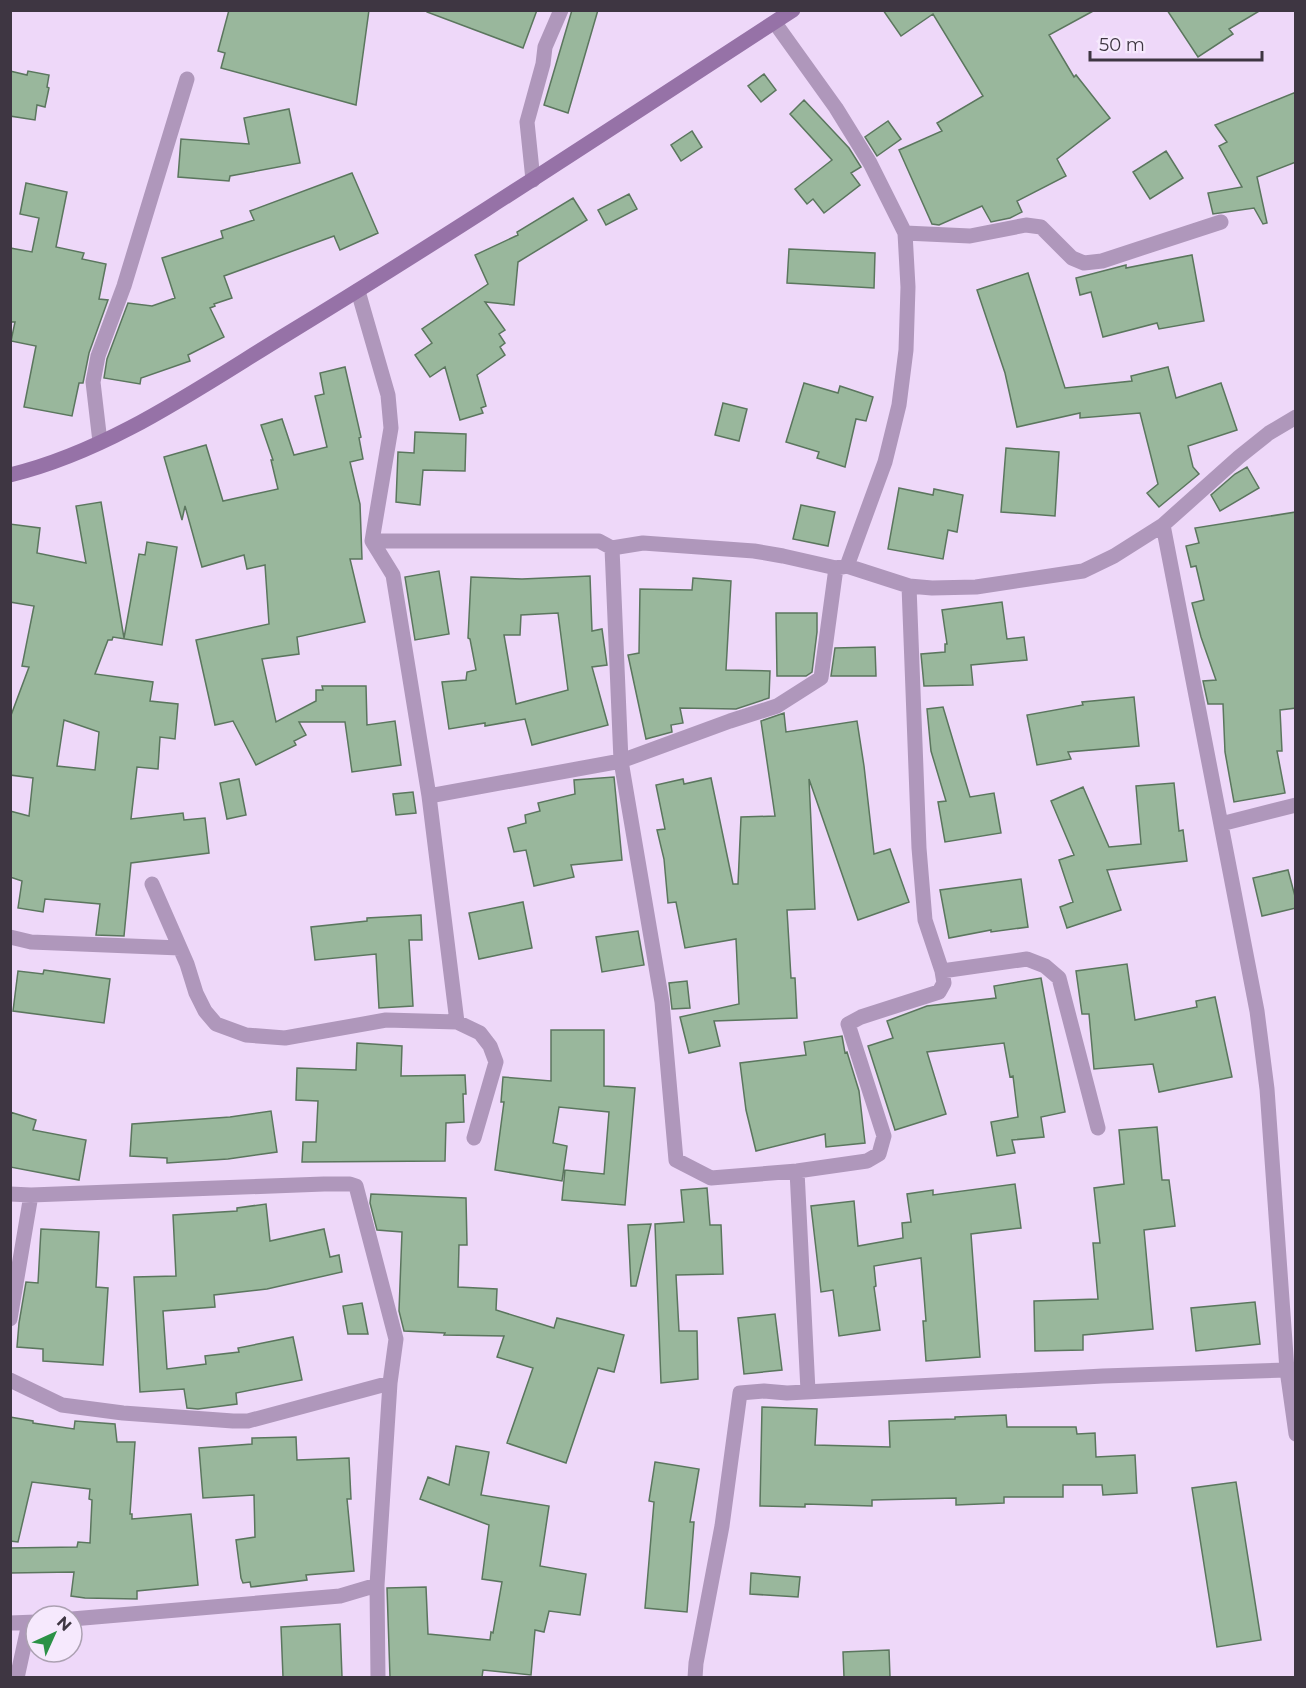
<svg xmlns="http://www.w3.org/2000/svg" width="1306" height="1688" font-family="Montserrat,sans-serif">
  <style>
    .building { fill: #99b79c; stroke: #5b765e; stroke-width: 1.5; fill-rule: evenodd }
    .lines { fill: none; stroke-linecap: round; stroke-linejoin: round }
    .minor { stroke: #af97bb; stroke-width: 15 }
    .secondary { stroke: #9672a7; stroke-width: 15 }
  </style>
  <rect width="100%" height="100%" fill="#eed8f9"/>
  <path class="building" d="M 229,10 L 369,10 L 356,105 L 221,68 L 225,53 L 218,51 Z
    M 427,10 L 537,10 L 523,48 L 427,12 Z
    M 572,10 L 598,10 L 568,113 L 544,105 Z
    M 883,10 L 1095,10 L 1049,35 L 1074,77 L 1076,75 L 1110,118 L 1057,159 L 1066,176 L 1017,201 L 1022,212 L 1010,218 L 991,222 L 982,206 L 939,225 L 932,224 L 899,150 L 942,131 L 937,123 L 983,96 L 933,14 L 901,36 Z
    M 1167,10 L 1261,10 L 1229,29 L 1233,34 L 1198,57 Z
    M 10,71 L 27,75 L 28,71 L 49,75 L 47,87 L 49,88 L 45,107 L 37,105 L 35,120 L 10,116 Z
    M 764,74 L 776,90 L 761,102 L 748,86 Z
    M 1296,92 L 1296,162 L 1257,177 L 1267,223 L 1263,224 L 1254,208 L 1213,214 L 1208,193 L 1242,187 L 1219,146 L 1227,142 L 1215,125 Z
    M 804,100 L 849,148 L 861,167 L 851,173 L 860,185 L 824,213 L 813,199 L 807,204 L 795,189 L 832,160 L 790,114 Z
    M 289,109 L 300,163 L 230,176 L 229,181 L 178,177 L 181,139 L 249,144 L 244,118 Z
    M 888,121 L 901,139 L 877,156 L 865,137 Z
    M 692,131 L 702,147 L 681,161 L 671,145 Z
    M 1166,151 L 1183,178 L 1150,199 L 1133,172 Z
    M 352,173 L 378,233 L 340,250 L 334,236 L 224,276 L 232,298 L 214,304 L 215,306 L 210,308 L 224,337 L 188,355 L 190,361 L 141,378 L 140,384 L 104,378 L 107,359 L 128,303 L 152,306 L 175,298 L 162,258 L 223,238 L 221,231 L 254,220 L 250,211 Z
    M 26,183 L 67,192 L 56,247 L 84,253 L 82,259 L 106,264 L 99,299 L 108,300 L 89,353 L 83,383 L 79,383 L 72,416 L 24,407 L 36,346 L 11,341 L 15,322 L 10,322 L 10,248 L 32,252 L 39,218 L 20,214 Z
    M 629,194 L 637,209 L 606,225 L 598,210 Z
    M 573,198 L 587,220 L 518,262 L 514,305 L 485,302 L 505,330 L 499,334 L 505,343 L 500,347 L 505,355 L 477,375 L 486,406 L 481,408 L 483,413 L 460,420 L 445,367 L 430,377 L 415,355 L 432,343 L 422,329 L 488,284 L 475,255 L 518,235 L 517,232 Z
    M 789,249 L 875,253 L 874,288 L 787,283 Z
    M 1192,255 L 1204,321 L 1159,329 L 1157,323 L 1103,337 L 1091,292 L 1080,295 L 1076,278 L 1126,265 L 1126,268 Z
    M 1028,273 L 1065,388 L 1132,381 L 1131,376 L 1168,367 L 1176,398 L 1221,383 L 1237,430 L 1188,446 L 1193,467 L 1199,474 L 1159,507 L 1147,493 L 1158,484 L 1140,413 L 1080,418 L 1080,413 L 1017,427 L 1005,373 L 977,290 Z
    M 345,367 L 361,437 L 359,438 L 363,459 L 350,462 L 360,504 L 362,559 L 350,559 L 365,622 L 297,637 L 299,654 L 262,659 L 276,722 L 316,701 L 316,690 L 323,690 L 322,686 L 366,686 L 367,725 L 395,721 L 401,765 L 352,772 L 345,722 L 299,722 L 306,735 L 294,741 L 296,745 L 256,765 L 233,721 L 215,725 L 196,640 L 269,624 L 265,565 L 247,569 L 244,555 L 202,567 L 185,506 L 182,520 L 164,457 L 206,445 L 223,501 L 278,489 L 271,460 L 273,460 L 261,425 L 282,419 L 294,455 L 327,447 L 315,396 L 324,394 L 320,373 Z
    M 804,383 L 838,393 L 840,386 L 873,397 L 866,421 L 856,419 L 845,467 L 817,458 L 819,452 L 786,442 Z
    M 723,403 L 747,409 L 739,441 L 715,435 Z
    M 415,432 L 466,434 L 465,471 L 423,470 L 420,505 L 396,502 L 398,452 L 414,453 Z
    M 1006,448 L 1059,452 L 1055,516 L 1001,512 Z
    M 1247,467 L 1259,488 L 1220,511 L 1211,495 L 1235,474 Z
    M 899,488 L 933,495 L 934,489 L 963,495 L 957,532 L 948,530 L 943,559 L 888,549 Z
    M 101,502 L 124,638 L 139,554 L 145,555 L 147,542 L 177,547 L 162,645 L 113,637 L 112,640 L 108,640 L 95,674 L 153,682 L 150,701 L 178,704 L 175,739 L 160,737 L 158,769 L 137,767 L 131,819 L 183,813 L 184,820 L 205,818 L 209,853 L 131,863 L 124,936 L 96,935 L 100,904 L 45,899 L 43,912 L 18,908 L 22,881 L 10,877 L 10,811 L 29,816 L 33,778 L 10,775 L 10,718 L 29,667 L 22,666 L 34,606 L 10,602 L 10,524 L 40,528 L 37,553 L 86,563 L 76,506 ZM 64,720 L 99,732 L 95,770 L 57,766 Z
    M 801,505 L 835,512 L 828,546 L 793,539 Z
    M 1296,512 L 1296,708 L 1280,710 L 1282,751 L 1277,751 L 1285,793 L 1234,802 L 1225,752 L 1223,704 L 1208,704 L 1203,681 L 1216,680 L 1201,637 L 1192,603 L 1204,600 L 1196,566 L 1191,567 L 1186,546 L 1199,543 L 1195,528 Z
    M 439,571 L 449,634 L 415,640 L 405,577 Z
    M 590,576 L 592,631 L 602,629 L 607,665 L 592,667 L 608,725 L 532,745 L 525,719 L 485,726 L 485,723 L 449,729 L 442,682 L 466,680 L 467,672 L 476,670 L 470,639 L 468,638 L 471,577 L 522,579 ZM 558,613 L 568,690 L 516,704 L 504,635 L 520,635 L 521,615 Z
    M 693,578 L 731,581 L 726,670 L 770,671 L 769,698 L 736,709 L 680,708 L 683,723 L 671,725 L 672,732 L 646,739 L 628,655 L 639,653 L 640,589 L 692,590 Z
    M 1002,602 L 1007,639 L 1024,637 L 1027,660 L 971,665 L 973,685 L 924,686 L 921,654 L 945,652 L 945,644 L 947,644 L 942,610 Z
    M 776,613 L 817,613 L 817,632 L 812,672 L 806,676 L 777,676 Z
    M 875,647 L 876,676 L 831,676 L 835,648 Z
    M 1134,697 L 1139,746 L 1068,752 L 1071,759 L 1037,765 L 1027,715 L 1083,705 L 1082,702 Z
    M 943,707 L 970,797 L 994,793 L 1001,833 L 945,842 L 938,802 L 946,801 L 931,751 L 927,709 Z
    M 784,713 L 786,732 L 857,721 L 864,766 L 874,854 L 890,849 L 909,902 L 858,920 L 809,779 L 815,909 L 787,910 L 791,978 L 795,978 L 797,1018 L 714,1021 L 720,1046 L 689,1053 L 680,1017 L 739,1004 L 736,939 L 685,948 L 676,902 L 668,903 L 664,859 L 657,830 L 665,829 L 656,785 L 683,779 L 684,784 L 711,778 L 733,884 L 738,884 L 741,817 L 775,816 L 761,721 Z
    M 614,777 L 622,860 L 571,865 L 574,877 L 534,886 L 526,850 L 514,852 L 508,828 L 526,823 L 525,815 L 540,811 L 538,803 L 575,794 L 574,780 Z
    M 239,779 L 246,815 L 227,819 L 220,783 Z
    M 1174,783 L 1179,831 L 1183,830 L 1187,861 L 1107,870 L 1121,910 L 1067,928 L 1060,907 L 1073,902 L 1059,860 L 1074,855 L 1051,801 L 1083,787 L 1109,847 L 1141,844 L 1136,786 Z
    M 413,792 L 416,813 L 396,815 L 393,794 Z
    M 1288,870 L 1296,900 L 1296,908 L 1262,916 L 1253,878 Z
    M 1021,879 L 1028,927 L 991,932 L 991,930 L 949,938 L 940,890 Z
    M 523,902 L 532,948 L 479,959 L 469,913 Z
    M 421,915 L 422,940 L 409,940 L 413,1006 L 379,1008 L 376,954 L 315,960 L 311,927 L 367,921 L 367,918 Z
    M 638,931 L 644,965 L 602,972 L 596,937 Z
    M 1127,964 L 1135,1020 L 1197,1007 L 1196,1001 L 1215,997 L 1232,1077 L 1159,1092 L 1153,1064 L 1094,1069 L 1089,1014 L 1082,1014 L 1076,971 Z
    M 44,970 L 110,979 L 104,1023 L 13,1011 L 18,971 L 43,974 Z
    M 1041,978 L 1065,1112 L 1041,1117 L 1044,1137 L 1012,1140 L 1015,1153 L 997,1156 L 991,1122 L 1018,1117 L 1013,1076 L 1010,1077 L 1004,1043 L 927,1052 L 946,1114 L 895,1130 L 868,1046 L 893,1038 L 887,1021 L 927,1006 L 996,998 L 994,986 Z
    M 687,981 L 690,1008 L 672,1009 L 669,983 Z
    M 551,1030 L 604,1030 L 604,1086 L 635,1088 L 625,1205 L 562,1200 L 565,1170 L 604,1174 L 609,1112 L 559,1107 L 553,1143 L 567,1146 L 562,1181 L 495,1170 L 504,1102 L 501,1102 L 503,1077 L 551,1081 Z
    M 842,1036 L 845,1053 L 847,1052 L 859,1091 L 865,1143 L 826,1147 L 825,1134 L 756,1151 L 746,1110 L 740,1063 L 806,1055 L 804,1042 Z
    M 357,1043 L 402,1046 L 401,1076 L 465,1075 L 466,1094 L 463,1094 L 464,1122 L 446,1123 L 445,1161 L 302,1162 L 303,1142 L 316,1142 L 318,1101 L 296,1100 L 297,1068 L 356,1070 Z
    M 271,1111 L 277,1152 L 228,1159 L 167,1163 L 167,1158 L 130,1156 L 132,1124 L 230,1117 Z
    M 10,1112 L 36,1120 L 33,1130 L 86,1140 L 79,1180 L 10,1167 Z
    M 1157,1127 L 1162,1180 L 1169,1180 L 1175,1226 L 1144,1230 L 1153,1329 L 1083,1335 L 1083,1350 L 1035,1351 L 1034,1301 L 1098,1299 L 1093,1243 L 1100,1243 L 1094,1188 L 1124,1184 L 1119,1130 Z
    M 1015,1184 L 1021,1228 L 971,1234 L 980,1357 L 926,1361 L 923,1321 L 926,1321 L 921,1258 L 874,1266 L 876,1286 L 874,1287 L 880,1330 L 839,1336 L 833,1290 L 821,1292 L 811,1206 L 854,1201 L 858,1246 L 903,1238 L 902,1223 L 911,1222 L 907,1194 L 933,1190 L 933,1195 Z
    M 707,1188 L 710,1225 L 721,1225 L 723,1274 L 676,1275 L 679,1331 L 697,1331 L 698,1379 L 661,1383 L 655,1224 L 684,1222 L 681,1190 Z
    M 371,1194 L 466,1198 L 467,1245 L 459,1245 L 458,1287 L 497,1289 L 496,1310 L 554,1328 L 557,1318 L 624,1335 L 614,1372 L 598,1368 L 566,1463 L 507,1443 L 533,1368 L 497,1357 L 504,1336 L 444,1335 L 445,1333 L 404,1331 L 399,1311 L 402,1232 L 377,1230 L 370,1203 Z
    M 266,1204 L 270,1241 L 324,1229 L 330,1257 L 339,1255 L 342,1272 L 267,1289 L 214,1295 L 215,1307 L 163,1311 L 167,1369 L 206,1364 L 205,1356 L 239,1352 L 238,1348 L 293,1337 L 302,1380 L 236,1393 L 237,1404 L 198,1409 L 187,1408 L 184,1389 L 140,1392 L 134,1277 L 176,1276 L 173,1215 L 237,1211 L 237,1208 Z
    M 651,1224 L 636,1286 L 631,1286 L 628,1225 Z
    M 41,1229 L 99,1232 L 96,1287 L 108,1288 L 103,1365 L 43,1361 L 43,1349 L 17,1347 L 19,1323 L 26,1282 L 38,1283 Z
    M 1255,1302 L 1260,1344 L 1196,1351 L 1191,1308 Z
    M 362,1303 L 368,1334 L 348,1334 L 343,1306 Z
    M 775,1314 L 782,1370 L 744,1374 L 738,1318 Z
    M 762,1407 L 817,1409 L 815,1445 L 890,1447 L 889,1421 L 955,1419 L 955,1417 L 1006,1415 L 1007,1427 L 1076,1427 L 1077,1434 L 1095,1433 L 1096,1457 L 1135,1455 L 1137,1493 L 1103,1495 L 1102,1485 L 1063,1485 L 1063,1497 L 1004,1497 L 1004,1503 L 956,1505 L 956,1498 L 872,1500 L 872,1506 L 805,1504 L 805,1507 L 760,1506 Z
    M 10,1417 L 33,1421 L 33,1423 L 74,1429 L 75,1421 L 115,1424 L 117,1442 L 135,1442 L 130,1514 L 132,1514 L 132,1519 L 191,1514 L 198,1585 L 137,1591 L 137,1599 L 85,1598 L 71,1596 L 74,1572 L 10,1573 L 10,1548 L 77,1547 L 78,1542 L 90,1543 L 92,1500 L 89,1499 L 90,1489 L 32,1482 L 18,1542 L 10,1541 Z
    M 296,1437 L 297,1460 L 349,1458 L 351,1499 L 347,1499 L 354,1571 L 306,1575 L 307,1580 L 251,1587 L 250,1582 L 243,1583 L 241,1578 L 236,1540 L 255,1537 L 254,1495 L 203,1498 L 199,1448 L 252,1444 L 252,1438 Z
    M 456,1446 L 489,1452 L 481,1495 L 549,1506 L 540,1566 L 586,1574 L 580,1615 L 549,1611 L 544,1632 L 535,1630 L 531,1675 L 483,1670 L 482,1677 L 390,1677 L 387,1588 L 426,1587 L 428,1634 L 490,1640 L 491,1632 L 493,1633 L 502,1582 L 482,1579 L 489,1525 L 420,1499 L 428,1477 L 449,1485 Z
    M 655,1462 L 699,1469 L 690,1522 L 694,1522 L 687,1612 L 645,1608 L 654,1502 L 649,1501 Z
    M 1236,1482 L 1261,1640 L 1217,1647 L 1192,1488 Z
    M 751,1573 L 800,1577 L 798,1597 L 750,1594 Z
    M 340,1624 L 342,1677 L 283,1677 L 281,1627 Z
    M 889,1650 L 890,1677 L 844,1677 L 843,1652 Z"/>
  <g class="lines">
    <path class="minor" d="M 775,23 L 836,108 L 870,163 L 905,233 L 908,287 L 906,350 L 899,405 L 885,462 L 847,566
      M 533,180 L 527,122 L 543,64 L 545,47 L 561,10
      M 905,233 L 970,236 L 1026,225 L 1041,227 L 1072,258 L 1084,263 L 1102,261 L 1221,222
      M 358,291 L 388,395 L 391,428 L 372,541 L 393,575 L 429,796 L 457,1022
      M 100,442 L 93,382 L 98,356 L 124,286 L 187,79
      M 1163,525 L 1257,1011 L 1267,1089 L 1287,1370 L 1296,1434
      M 372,541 L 599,541 L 612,548 L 643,543 L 754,551 L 783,556 L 836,568 L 847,566 L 909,586 L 932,588 L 976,587 L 1083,571 L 1114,556 L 1163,525 L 1239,457 L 1269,433 L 1296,417
      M 612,548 L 621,761 L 662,1002 L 676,1160 L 711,1178 L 797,1171 L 867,1161 L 879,1154 L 884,1136 L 848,1024 L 861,1017 L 939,992 L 944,983 L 942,971 L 925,920 L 919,848 L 909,586
      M 429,796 L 621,761 L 730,721 L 777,706 L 821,678 L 836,568
      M 1221,824 L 1296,805
      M 152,884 L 187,964 L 196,993 L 205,1011 L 216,1024 L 246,1035 L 285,1038 L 386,1020 L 457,1022 L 480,1033 L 490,1046 L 496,1062 L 474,1138
      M 10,937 L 31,942 L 180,948
      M 942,971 L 1027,959 L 1045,966 L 1059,978 L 1098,1128
      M 797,1171 L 808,1391
      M 10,1194 L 31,1195 L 324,1184 L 350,1184 L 356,1186 L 396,1339 L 390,1383 L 377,1585 L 378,1678
      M 10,1319 L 31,1195
      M 10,1380 L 62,1405 L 123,1413 L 233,1421 L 248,1421 L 390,1383
      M 72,1619 L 340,1596 L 377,1585
      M 10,1623 L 36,1622
      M 17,1678 L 29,1623
      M 695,1678 L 696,1663 L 722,1526 L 740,1393 L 764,1391 L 787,1393 L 1103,1376 L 1287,1370"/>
    <path class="secondary" d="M 10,475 C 110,451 200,387 287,334 C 458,230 625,119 793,10"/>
  </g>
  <rect width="1306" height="1688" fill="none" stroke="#3e3642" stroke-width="24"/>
  <g transform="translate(54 1634) rotate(45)"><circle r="28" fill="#f6e9fd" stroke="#aca1b2" stroke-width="1.5"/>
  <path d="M0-4.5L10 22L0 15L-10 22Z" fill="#2b9146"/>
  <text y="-9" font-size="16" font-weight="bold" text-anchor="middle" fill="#3e3642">N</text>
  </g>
  <path d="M1090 51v9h172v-9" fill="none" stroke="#3e3642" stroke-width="3"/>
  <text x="1099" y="51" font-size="18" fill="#3e3642" stroke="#f6e9fd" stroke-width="4.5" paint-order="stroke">50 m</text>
</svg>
